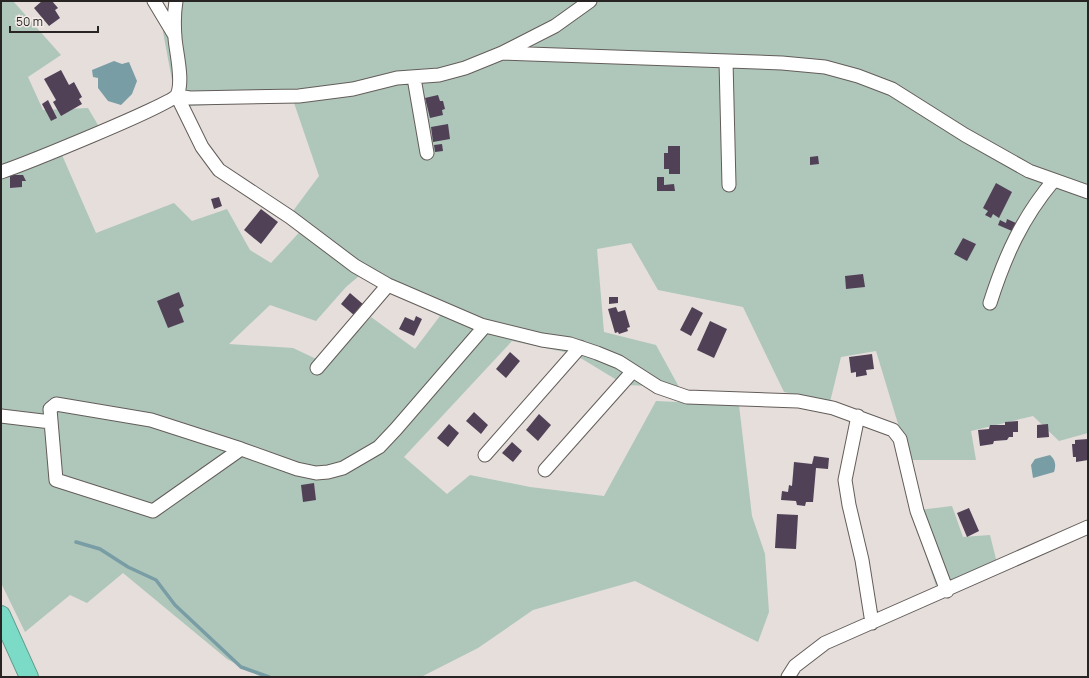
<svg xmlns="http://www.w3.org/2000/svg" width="1089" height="678" font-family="Manrope,sans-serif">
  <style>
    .green { fill: #afc6bb; fill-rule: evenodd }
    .water { fill: #799da5 }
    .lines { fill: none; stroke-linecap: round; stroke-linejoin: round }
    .stream { stroke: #799da5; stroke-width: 3.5 }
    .building { fill: #514157 }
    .minor-casing { stroke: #635d5a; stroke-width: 15 }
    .highway-casing { stroke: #5e9b8d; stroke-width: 20 }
    .minor { stroke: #fff; stroke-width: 13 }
    .highway { stroke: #7bdbc6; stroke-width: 18 }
  </style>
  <rect width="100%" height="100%" fill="#e5dedb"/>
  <path class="green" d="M 1,1 L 13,1 L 61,55 L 28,77 L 43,110 L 88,108 L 105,137 L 62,155 L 96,233 L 174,203 L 192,221 L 227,209 L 250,250 L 271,263 L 307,224 L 293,211 L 319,176 L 293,100 L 177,107 L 163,32 L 169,1 L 1088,1 L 1088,433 L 1059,441 L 1033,416 L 971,431 L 976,460 L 909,460 L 876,351 L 841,357 L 830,402 L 784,392 L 743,307 L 658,290 L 631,243 L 597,249 L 604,332 L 656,345 L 679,387 L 625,385 L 574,354 L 512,341 L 404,457 L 447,494 L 470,475 L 530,487 L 604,496 L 656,401 L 739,405 L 752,516 L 765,554 L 769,612 L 758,642 L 635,581 L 533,610 L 478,648 L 421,677 L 261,677 L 227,659 L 123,573 L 87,603 L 70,595 L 25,632 L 1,583 ZM 359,276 L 440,316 L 415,349 L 371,317 L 327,364 L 293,348 L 229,344 L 270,305 L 316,321 L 346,287 Z
    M 952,506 L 963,537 L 990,535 L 997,563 L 937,589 L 911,511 Z"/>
  <path class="water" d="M 114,61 L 122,64 L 129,62 L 137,81 L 132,94 L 121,105 L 108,101 L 98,88 L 98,78 L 93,77 L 92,70 Z
    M 1050,455 C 1056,460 1056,466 1054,472 L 1033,478 L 1031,465 L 1035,459 Z"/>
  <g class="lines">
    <path class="stream" d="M 76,542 L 100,549 L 128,567 L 156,580 L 175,605 L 241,667 L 269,677"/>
  </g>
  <path class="building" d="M 42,1 L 52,1 L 58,8 L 55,10 L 60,18 L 49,26 L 34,8 Z
    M 61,70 L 69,85 L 74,82 L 82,97 L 79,99 L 82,104 L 61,116 L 53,102 L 56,100 L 44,79 Z
    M 438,95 L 440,101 L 443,101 L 445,109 L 442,110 L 443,115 L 430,118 L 425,98 Z
    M 48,100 L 57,118 L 51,121 L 42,104 Z
    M 448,124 L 450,139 L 433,142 L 431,127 Z
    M 442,144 L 443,151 L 435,152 L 434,145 Z
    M 668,146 L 680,146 L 680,174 L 669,174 L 669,169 L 664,169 L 664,153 L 668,153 Z
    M 818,156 L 819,164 L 810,165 L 810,157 Z
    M 10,175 L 23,175 L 26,181 L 22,181 L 22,187 L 10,188 Z
    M 657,177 L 664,177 L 664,185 L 674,184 L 675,191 L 657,191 Z
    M 996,183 L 1012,192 L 999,218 L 993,214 L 991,218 L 985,215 L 988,211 L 983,208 Z
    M 219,197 L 222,206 L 214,209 L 211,199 Z
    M 261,209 L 278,222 L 261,244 L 244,230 Z
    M 1007,219 L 1016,223 L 1012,231 L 998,225 L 1000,220 L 1006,223 Z
    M 963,238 L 976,244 L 967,261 L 954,254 Z
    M 863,274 L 865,287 L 846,289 L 845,276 Z
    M 179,292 L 184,306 L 179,309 L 184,322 L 168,328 L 157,301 Z
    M 350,293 L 364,305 L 355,316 L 341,304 Z
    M 609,297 L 618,297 L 618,303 L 609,304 Z
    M 616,307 L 618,312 L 625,310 L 630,327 L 627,328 L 628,331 L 619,334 L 618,332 L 615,333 L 608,309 Z
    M 692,307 L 703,313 L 691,336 L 680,330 Z
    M 416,316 L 422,319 L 414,336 L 399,329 L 405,317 L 414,321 Z
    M 710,321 L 727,329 L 714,358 L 697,350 Z
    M 510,352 L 520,361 L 506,378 L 496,369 Z
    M 872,354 L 874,369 L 866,370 L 867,375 L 856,377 L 856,372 L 851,373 L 849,357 Z
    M 474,412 L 488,425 L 481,434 L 466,421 Z
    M 539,414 L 551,425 L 538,441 L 526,430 Z
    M 1018,421 L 1018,432 L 1013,432 L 1013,437 L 1009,437 L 1007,440 L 994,441 L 993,444 L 980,446 L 978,430 L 989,429 L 990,425 L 1005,425 L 1005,422 Z
    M 449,424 L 459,433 L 448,447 L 437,438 Z
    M 1048,424 L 1049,437 L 1037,438 L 1037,425 Z
    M 1088,439 L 1088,460 L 1076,462 L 1076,457 L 1073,457 L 1072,444 L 1075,444 L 1075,440 Z
    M 512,442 L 522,451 L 513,462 L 502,453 Z
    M 814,456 L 829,458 L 828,469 L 816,468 L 813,502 L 806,502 L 805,506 L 797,505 L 796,501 L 781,500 L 782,491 L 788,492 L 789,485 L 792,486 L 794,462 L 812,464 Z
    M 314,483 L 316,500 L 303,502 L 301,485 Z
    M 969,508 L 979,531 L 967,537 L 957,513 Z
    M 777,514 L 798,515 L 796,549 L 775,548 Z"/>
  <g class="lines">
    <defs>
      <path id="minor" d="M 154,1 L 175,36
        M 502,53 L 782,63 L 825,67 L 858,76 L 892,89 L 965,135 L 1029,171 L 1088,192
        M 726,61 L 729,185
        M 414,78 L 427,153
        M 177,96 L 202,147 L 219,170 L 290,217 L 355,266 L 388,285 L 481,325 L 542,340 L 570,344 L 597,353 L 619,362 L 658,387 L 687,397 L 798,401 L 833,408 L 893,430 L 900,439 L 917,511 L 947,591
        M 177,96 L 190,98 L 299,96 L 353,89 L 397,78 L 439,75 L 465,68 L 502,53 L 555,26 L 590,1
        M 1,172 C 22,165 171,105 177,95 C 184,82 176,52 175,38 C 174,25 174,13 176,1
        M 990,303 C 1005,256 1022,218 1054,180
        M 317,368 L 388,285
        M 56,404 L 151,420 L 241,449 L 153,511 L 56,480 L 50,409 Z
        M 1,416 L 51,422
        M 858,416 L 845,480 L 849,505 L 862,560 L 872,623
        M 241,449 L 297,469 L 316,473 L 328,472 L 343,468 L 379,447 L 396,429 L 485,326
        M 485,455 L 580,347
        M 545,470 L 633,371
        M 788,677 L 795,666 L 825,643 L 1088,527"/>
      <path id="highway" d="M 1,615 L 29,677"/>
    </defs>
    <use href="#minor" class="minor-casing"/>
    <use href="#highway" class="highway-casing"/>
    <use href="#minor" class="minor"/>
    <use href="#highway" class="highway"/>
  </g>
  <rect width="1089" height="678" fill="none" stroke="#272423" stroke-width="4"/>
  <path d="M10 26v6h88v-6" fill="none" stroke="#272423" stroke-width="2"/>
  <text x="16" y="26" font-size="12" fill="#272423" stroke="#f2ebe8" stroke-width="3" paint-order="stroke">50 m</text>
</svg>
